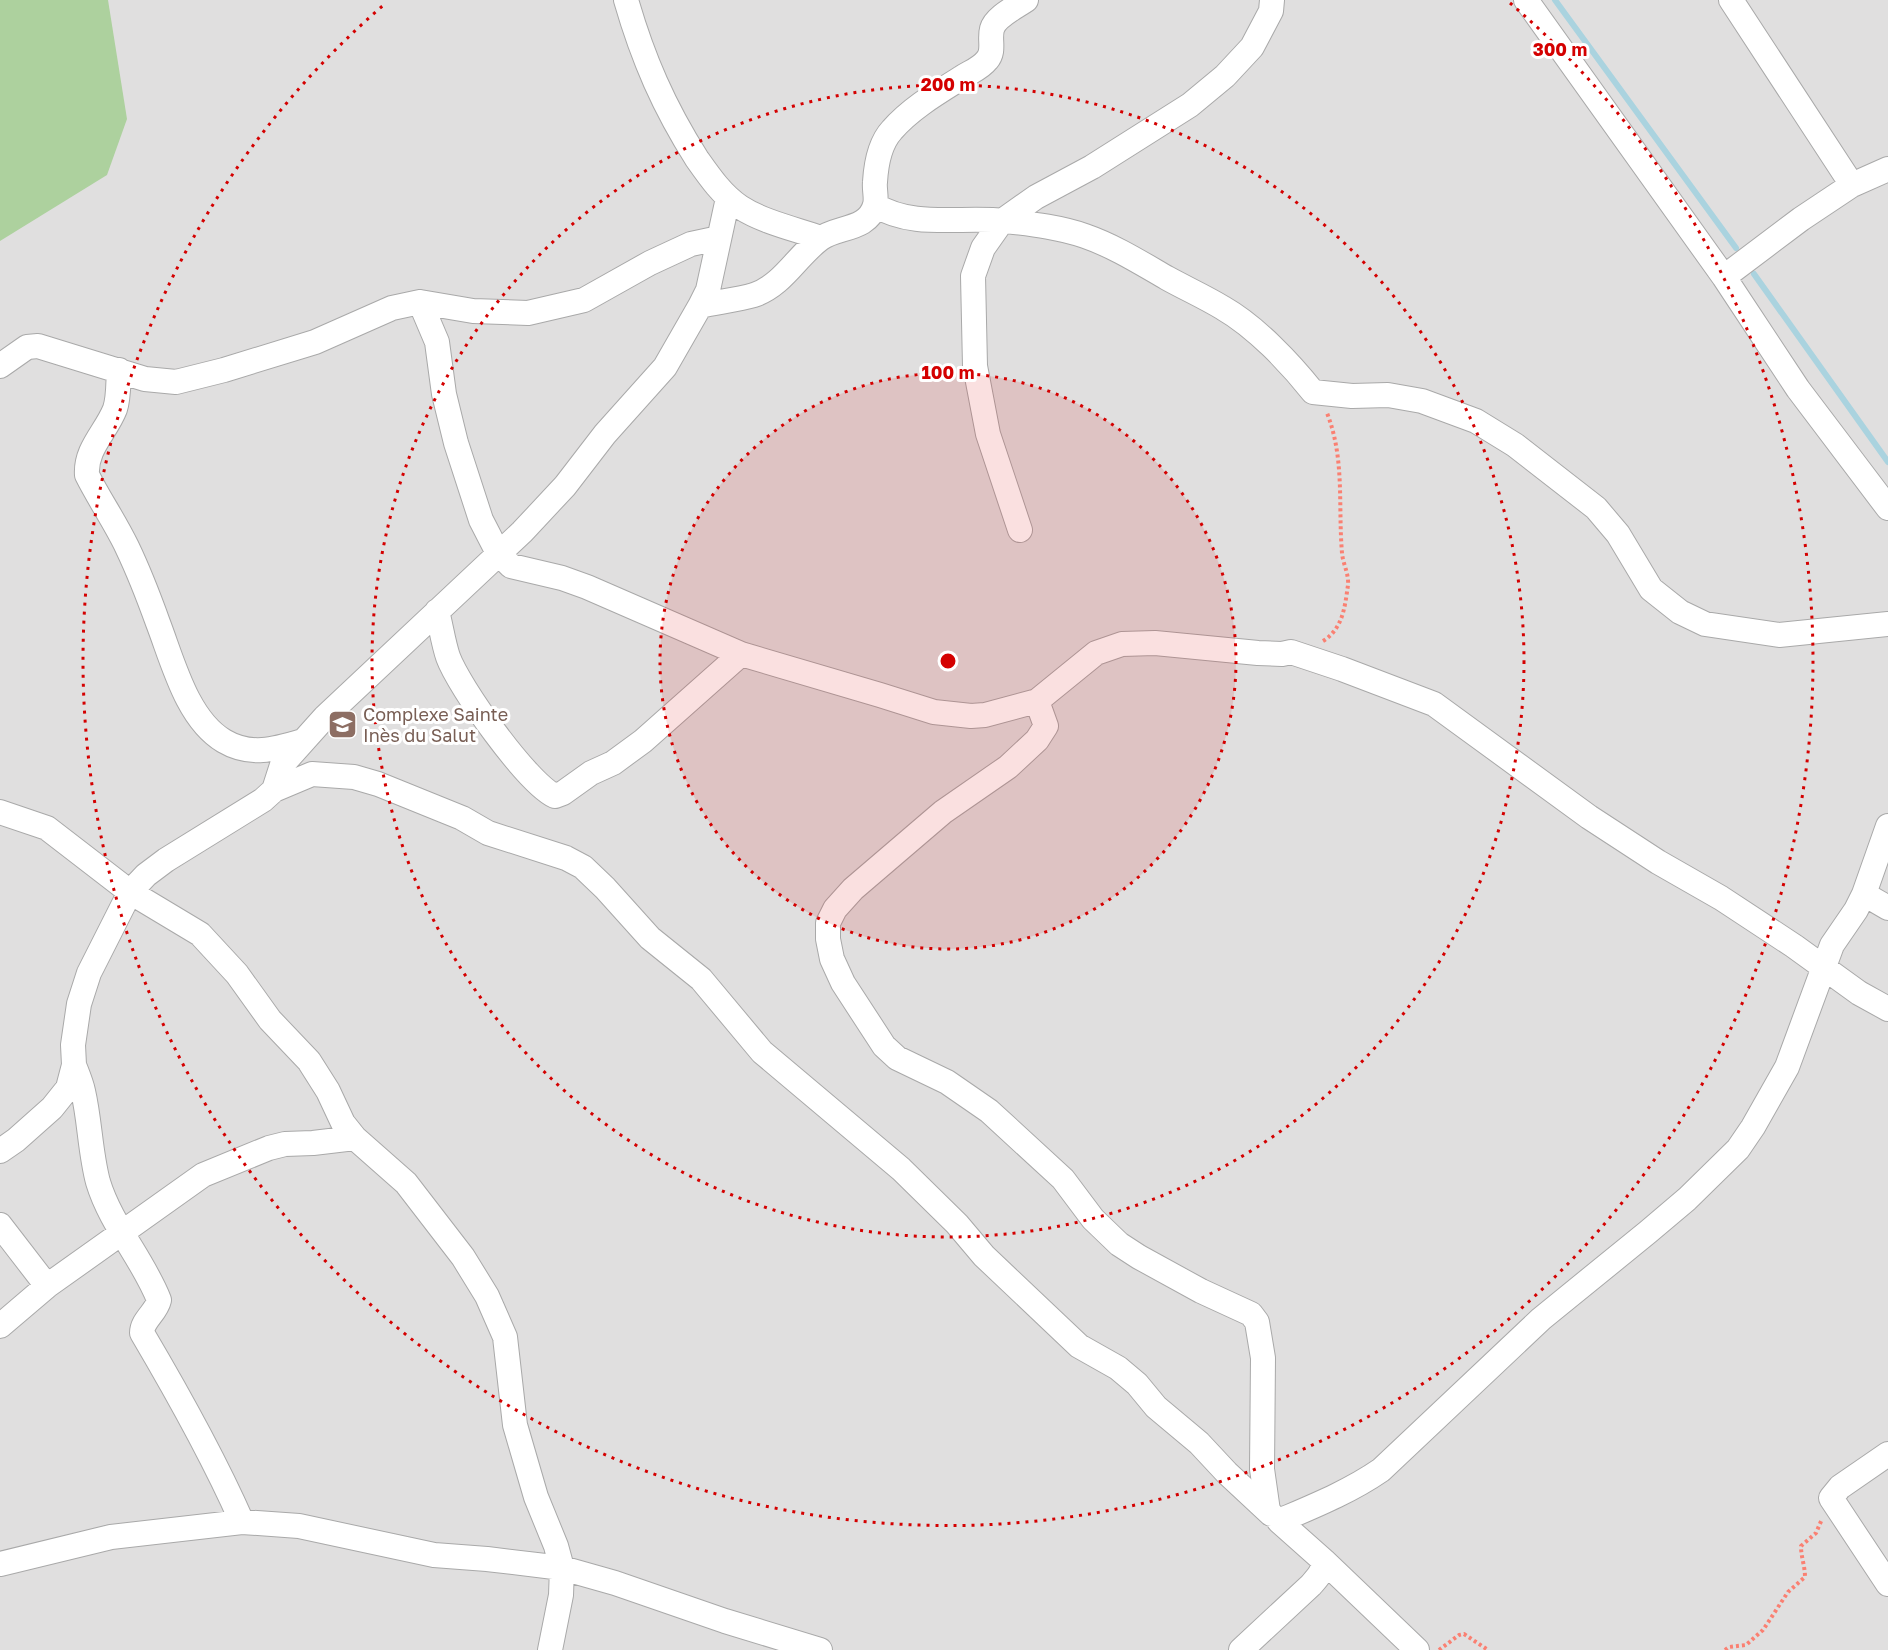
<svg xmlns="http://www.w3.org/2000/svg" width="1888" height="1650" font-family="'Golos Text',sans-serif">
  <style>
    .residential { fill: #e0dfdf }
    .forest { fill: #add19e }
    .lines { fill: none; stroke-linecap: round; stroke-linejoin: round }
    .stream { stroke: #aad3df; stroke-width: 6 }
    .minor-casing { stroke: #a9a9a9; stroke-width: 26 }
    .path { stroke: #fa8072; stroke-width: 4; stroke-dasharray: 3 3; stroke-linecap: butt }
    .minor { stroke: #fff; stroke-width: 24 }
    .ring { fill: none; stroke: #d40000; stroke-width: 3; stroke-dasharray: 3 6 }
    .labels { text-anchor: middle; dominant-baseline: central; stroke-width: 6; stroke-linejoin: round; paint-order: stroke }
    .education-label { font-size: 18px; fill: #785e54; stroke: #fff; text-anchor: start }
    .centre { fill: #d40000; stroke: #fff; stroke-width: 3 }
    .ring-label { font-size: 18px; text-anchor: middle; font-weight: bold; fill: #d40000; stroke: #fff; stroke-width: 6; stroke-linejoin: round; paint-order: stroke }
  </style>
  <rect width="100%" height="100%" fill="#f2efe9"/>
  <path class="residential" d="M 0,0 L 1888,0 L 1888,1650 L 0,1650 Z"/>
  <path class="forest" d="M 0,0 L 108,0 L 127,119 L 107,175 L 0,241 Z"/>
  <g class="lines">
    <path class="stream" d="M 1555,0 L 1736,248
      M 1754,274 L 1888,462"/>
    <defs>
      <path id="minor" d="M 626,0 C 643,59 664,107 697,159 C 709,176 722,195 740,207 C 763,222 795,229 821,238
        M 1526,0 L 1724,277 L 1798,389 L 1888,508
        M 1731,0 L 1852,185
        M 875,205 C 913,229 962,216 1005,221 C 1031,224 1060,227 1085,236 C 1114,246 1141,263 1167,278 C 1185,288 1205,297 1223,308 C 1256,327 1290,363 1313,392 L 1352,396 L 1388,395 L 1422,401 L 1476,421 L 1515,445 L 1596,508 L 1618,534 L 1651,589 L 1680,612 L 1705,624 L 1779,635 L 1888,624
        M 1724,277 L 1801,219 L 1852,185 L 1888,169
        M 420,302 L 437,342 L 444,394 L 456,443 L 481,520 L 498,553 L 511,566 L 562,578 L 587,587 L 741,654 L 880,695 L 934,712 L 971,716 L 985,715 L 1037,701
        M 700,306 L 708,290 L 728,198
        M 0,366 L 27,347 L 38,346 L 145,379 L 176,382 L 224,370 L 315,342 L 392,308 L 420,302 L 473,311 L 528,313 L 584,300 L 650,263 L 691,244 L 719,238
        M 119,370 C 118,382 119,397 115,409 C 106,432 85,449 87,475 C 99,499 115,522 127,547 C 139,572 149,598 158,623 C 173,662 187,719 224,741 C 251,757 276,749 303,741
        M 1020,530 L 988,434 L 975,366 L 973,276 L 983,248 L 1002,221 L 1036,197 L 1092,167 L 1190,105 L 1225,76 L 1252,47 L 1271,11 L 1272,0
        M 437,611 C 441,626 443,642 448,657 C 459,687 527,783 555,796 L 563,793 L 591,773 L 613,763 L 643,741 L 741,654
        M 274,790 L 312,774 L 354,777 L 378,784 L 462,818 L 488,833 L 566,858 L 583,867 L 605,888 L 650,938 L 701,979 L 762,1052 L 901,1169 L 957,1224 L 984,1256 L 1079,1346 L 1118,1368 L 1137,1384 L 1156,1407 L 1199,1443 L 1227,1473 L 1271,1514
        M 0,812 L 47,828 L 130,892 L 200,934 L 237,974 L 270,1020 L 309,1061 L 328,1091 L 343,1123 L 355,1138 L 406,1183 L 463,1257 L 487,1296 L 505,1337 L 515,1425 L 536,1497 L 556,1546 L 562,1568 L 561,1595 L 550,1650
        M 1864,894 L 1888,908
        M 74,1065 C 77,1073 81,1082 83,1091 C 90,1121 90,1152 98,1182 C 111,1225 143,1259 159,1300 C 156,1313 142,1320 142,1333 C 178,1394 213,1456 242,1522
        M 0,1151 L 16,1140 L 52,1108 L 68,1088 L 74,1065 L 73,1045 L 79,1004 L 89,973 L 130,892 L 146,875 L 166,860 L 263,800 L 274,790 L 282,765 L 325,717 L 522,532 L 565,486 L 605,434 L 665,367 L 700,306 C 717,302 737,300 754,295 C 783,285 796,257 820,239 C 837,226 868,231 875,205 C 877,198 874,189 875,182 C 876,165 880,143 892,130 C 910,109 937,93 961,78 C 970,72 980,69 987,60 C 995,51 989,40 992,29 C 995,17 1016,7 1026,0
        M 0,1225 L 47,1286 L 0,1326
        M 47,1286 L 203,1175 L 269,1148 L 285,1144 L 313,1143 L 355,1138
        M 1888,1454 L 1840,1487 L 1831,1498 L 1888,1584
        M 1268,1511 L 1262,1469 L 1263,1358 L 1257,1322 L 1251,1314 L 1201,1291 L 1139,1257 L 1119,1244 L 1093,1219 L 1063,1179 L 989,1111 L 947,1082 L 897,1058 L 884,1046 L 843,983 L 832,959 L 828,939 L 828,923 L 835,909 L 853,889 L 943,812 L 1008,767 L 1037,740 L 1046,726 L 1037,701 L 1096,653 L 1122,644 L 1155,643 L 1258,653 L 1282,654 L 1291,652 L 1342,669 L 1434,704 L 1589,817 L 1658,862 L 1721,898 L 1794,946 L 1859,993 L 1888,1009
        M 1324,1561 L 1417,1650
        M 0,1564 L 111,1537 L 242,1522 L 299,1526 L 434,1555 L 487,1559 L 562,1568 L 615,1583 L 725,1621 L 820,1650
        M 1241,1650 L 1311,1585 C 1318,1577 1323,1572 1324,1561 L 1279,1521 C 1314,1506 1349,1492 1381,1470 L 1541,1319 L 1648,1232 L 1687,1199 L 1738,1149 L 1753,1127 L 1787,1067 L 1832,945 L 1856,910 L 1864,894 L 1888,826"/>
    </defs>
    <use href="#minor" class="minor-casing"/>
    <path class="path" d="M 1323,641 C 1343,629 1345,606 1348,585 C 1349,574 1343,564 1342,553 C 1338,505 1345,459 1327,413
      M 1439,1650 L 1459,1635 L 1464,1634 L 1488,1650
      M 1725,1650 L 1729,1647 L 1746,1645 L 1763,1630 L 1788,1592 L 1805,1577 C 1805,1566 1801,1557 1801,1546 L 1816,1533 L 1822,1519"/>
    <use href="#minor" class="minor"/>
  </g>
  <circle cx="948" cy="661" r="288" fill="#d40000" fill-opacity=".12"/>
  <g class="ring">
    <circle cx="948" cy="661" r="288"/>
    <circle cx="948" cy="661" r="576"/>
    <path d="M1510 3A865 865 0 1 1 386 3"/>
  </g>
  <defs>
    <symbol id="school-square" viewBox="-11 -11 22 22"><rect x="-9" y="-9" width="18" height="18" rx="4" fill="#8d6e63" stroke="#fff"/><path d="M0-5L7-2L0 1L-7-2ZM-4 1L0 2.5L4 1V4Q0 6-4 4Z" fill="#fff"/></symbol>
  </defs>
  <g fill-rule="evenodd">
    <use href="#school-square" x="326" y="708" width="33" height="33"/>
  </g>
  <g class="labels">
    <g class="education-label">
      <text x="363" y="714">Complexe Sainte<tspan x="363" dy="21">Inès du Salut</tspan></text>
    </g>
  </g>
  <circle cx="948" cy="661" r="9" class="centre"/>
  <g class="ring-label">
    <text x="1560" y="56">300 m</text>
    <text x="948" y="91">200 m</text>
    <text x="948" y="379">100 m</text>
  </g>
</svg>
